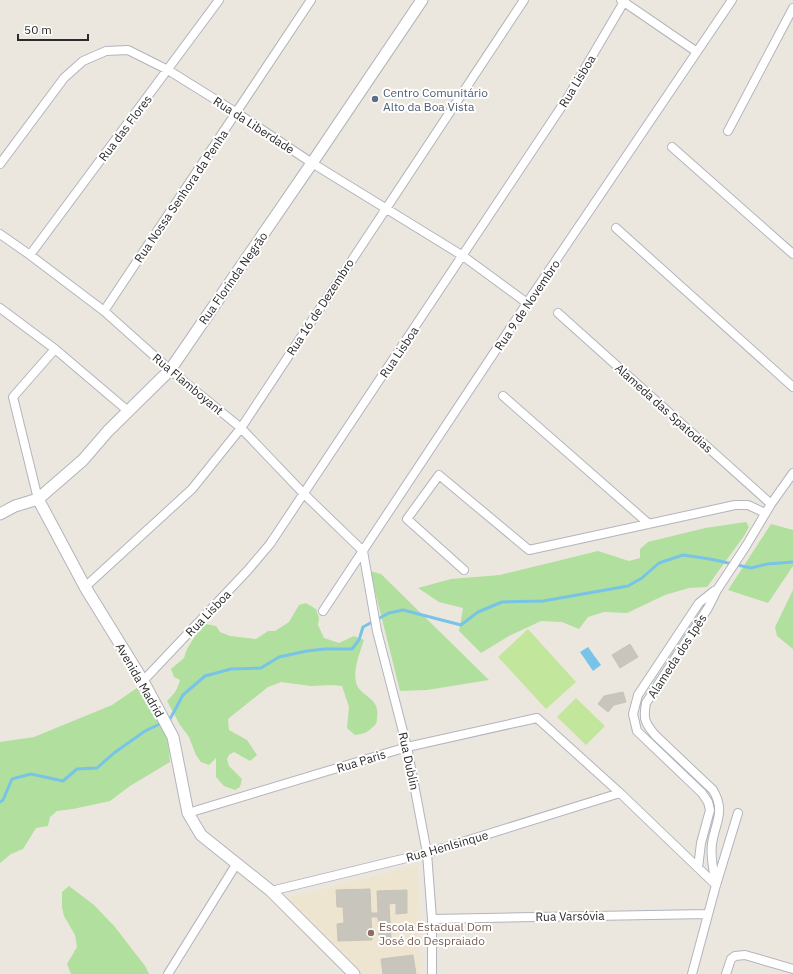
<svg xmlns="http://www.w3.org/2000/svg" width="793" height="974" font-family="'IBM Plex Sans',sans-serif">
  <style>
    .education { fill: #ede5cf }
    .green { fill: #b1df9e }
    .pitch { fill: #c2e69b }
    .water { fill: #78c4e8 }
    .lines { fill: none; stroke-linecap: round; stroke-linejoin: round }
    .stream { stroke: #78c4e8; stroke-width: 3 }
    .building { fill: #c8c5bd; stroke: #c8c3b8 }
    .street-casing { stroke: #b2b4be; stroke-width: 10 }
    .secondary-casing { stroke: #b2b4be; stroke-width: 13 }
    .street { stroke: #fff; stroke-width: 8 }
    .secondary { stroke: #fff; stroke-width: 11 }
    .service-dot { fill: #5c6f8a; stroke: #fff; stroke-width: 1.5 }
    .education-dot { fill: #8d6e63; stroke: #fff; stroke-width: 1.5 }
    .labels { text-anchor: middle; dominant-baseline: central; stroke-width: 4; stroke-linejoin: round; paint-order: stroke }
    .street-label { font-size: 12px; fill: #2b2b2b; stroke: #fff }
    .service-label { font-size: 12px; fill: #4e5e75; stroke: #fff; text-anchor: start }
    .education-label { font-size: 12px; fill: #785e54; stroke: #fff; text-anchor: start }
  </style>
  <rect width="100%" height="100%" fill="#ece7de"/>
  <path class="education" d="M 418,865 L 421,974 L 362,974 L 357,968 L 286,898 Z"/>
  <path class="green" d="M 746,522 L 749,527 L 744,536 L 707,587 L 689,588 L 665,595 L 627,613 L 604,612 L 588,617 L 579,629 L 562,622 L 541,621 L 509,636 L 481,653 L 459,631 L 463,608 L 439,602 L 418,588 L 451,579 L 500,575 L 598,551 L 629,561 L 640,558 L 640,549 L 648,542 L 705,528 Z
    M 771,524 L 793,530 L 793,566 L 768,603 L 728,590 Z
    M 370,571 L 381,574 L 489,680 L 427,690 L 400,691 Z
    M 793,590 L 793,649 L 777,636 L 775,627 Z
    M 306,603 L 316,609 L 319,618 L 318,625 L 324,638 L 339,643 L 354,636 L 364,640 C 360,653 353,668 356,682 C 358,696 381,697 377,717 C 377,721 377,723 374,726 C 368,732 364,734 355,735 L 347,728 L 349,707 L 342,686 L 332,685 L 311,686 L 281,682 L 268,687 L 228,719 L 229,730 L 247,740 L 257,755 L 250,761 L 234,752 L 229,755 L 227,759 L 229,766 L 242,779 L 240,787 L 235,790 L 224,786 L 216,777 L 216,758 L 209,765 L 201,762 L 196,755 L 189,737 L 180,725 L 167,701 C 174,694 178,689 180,680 L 174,677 L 171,669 L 184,658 L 187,649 L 192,641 L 201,627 L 206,624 L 216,626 L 220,632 L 230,636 L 256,639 L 268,631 L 275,631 L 289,622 L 299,605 Z
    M 137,688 L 162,727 L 168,743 L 170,762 L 130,786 L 110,801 L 73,809 L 57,811 L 50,817 L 48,826 L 36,828 L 23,849 L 11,854 L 0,863 L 0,742 L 34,737 L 112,705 Z
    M 69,886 L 94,905 L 115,927 L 145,966 L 149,974 L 71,974 L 67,964 L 77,947 L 75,935 L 64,916 L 62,907 L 62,892 Z"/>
  <path class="pitch" d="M 528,629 L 576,682 L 546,709 L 498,657 Z
    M 576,698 L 605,726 L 586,745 L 557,717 Z"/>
  <path class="water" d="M 588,647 L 601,665 L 593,671 L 580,652 Z"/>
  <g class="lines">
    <path class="stream" d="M 167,721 L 170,719 L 183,695 L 205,676 L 231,669 L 261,668 L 279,657 L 307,651 L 325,649 L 352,649 L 359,640 L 363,627 L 389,613 L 403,610 L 461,625 L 478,612 L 502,602 L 543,601 L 628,586 L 642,578 L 659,563 L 683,555 L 710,559 L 751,568 L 767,564 L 793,562
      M 0,802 L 3,800 L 12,779 L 31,774 L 63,781 L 77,769 L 97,768 L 114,753 L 145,731 L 162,723"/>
  </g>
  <path class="building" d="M 630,644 L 638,657 L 620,668 L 612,655 Z
    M 623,692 L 626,702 L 614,705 L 608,712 L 598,704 L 604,696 Z
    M 370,889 L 371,913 L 378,913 L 377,891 L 407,890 L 407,913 L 396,914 L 396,903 L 389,904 L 391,939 L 379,939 L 378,917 L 371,917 L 372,940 L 338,941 L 337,924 L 344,923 L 343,907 L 337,907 L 336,890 Z
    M 413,955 L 416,974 L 383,974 L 381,959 Z"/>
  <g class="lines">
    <defs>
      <path id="street" d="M 621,0 L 697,52
        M 728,131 L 793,8
        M 672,147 L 793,254
        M 0,164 L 64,78 L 83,61 L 106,51 L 128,50 L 168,70 L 237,113 L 312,163 L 463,256 L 527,303
        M 616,228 L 793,387
        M 0,234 L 30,255 L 104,311 L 170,370 L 241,428 L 304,494 L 363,551
        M 30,255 L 219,0
        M 0,308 L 55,349 L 128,411
        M 104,311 L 311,0
        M 558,313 L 771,504
        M 503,396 L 649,524
        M 38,499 L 13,397 L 55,349
        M 363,551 L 377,631 L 407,747 L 427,853 L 432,919 L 432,974
        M 464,570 L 407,519 L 439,475 L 529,550 L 735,505 L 748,505 L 765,513
        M 85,587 L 192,489 L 241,428 L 524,0
        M 323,611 L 527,303 L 732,0
        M 143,681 L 248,570 L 270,544 L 568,97 L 625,0
        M 188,813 L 407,747 L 537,718 L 620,793 L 716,885
        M 698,868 L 701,843 L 710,810 L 708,802 L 702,793 L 637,731 L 633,714 L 638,695 L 699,603 L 714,591
        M 716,885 C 714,872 710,858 712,844 C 715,822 726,812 713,790 L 655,735 C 645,723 643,719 646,703 L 708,608 L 717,590 L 746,546 L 771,504 L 793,473
        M 271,891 L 427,853 L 620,793
        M 432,919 L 708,914
        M 168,974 L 237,863
        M 692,974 L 716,885 L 738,813
        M 726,974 L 731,959 L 735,956 L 745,955 L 793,969"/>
      <path id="secondary" d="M 38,499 L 85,587 L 143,681 L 173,737 L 188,813 L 201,835 L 271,891 L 354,974
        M 0,514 L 15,506 L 38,499 L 83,460 L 108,431 L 170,370 L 312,163 L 422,0"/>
    </defs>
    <use href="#street" class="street-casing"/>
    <use href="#secondary" class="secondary-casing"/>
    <use href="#street" class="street"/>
    <use href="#secondary" class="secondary"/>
  </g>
  <circle class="service-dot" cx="375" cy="99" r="4"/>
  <circle class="education-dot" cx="371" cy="933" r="4"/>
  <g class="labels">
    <g class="street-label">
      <text transform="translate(577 81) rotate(-59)">Rua Lisboa</text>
      <text transform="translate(254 125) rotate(33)">Rua da Liberdade</text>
      <text transform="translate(125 128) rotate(-53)">Rua das Flores</text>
      <text transform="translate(181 196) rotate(-56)">Rua Nossa Senhora da Penha</text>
      <text transform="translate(233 278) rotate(-55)">Rua Florinda Negrão</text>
      <text transform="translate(527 305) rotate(-56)">Rua 9 de Novembro</text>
      <text transform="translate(320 307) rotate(-57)">Rua 16 de Dezembro</text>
      <text transform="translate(399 352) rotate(-56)">Rua Lisboa</text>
      <text transform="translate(188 384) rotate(40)">Rua Flamboyant</text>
      <text transform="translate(664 408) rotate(42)">Alameda das Spatodias</text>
      <text transform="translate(208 613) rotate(-46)">Rua Lisboa</text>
      <text transform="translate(677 656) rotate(-57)">Alameda dos Ipês</text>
      <text transform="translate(140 680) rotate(60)">Avenida Madrid</text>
      <text transform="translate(361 761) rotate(-17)">Rua Paris</text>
      <text transform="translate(409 761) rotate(78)">Rua Dublin</text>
      <text transform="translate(447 846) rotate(-16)">Rua Henlsinque</text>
      <text transform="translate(570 916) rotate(-1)">Rua Varsóvia</text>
    </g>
    <g class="service-label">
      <text x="383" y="92">Centro Comunitário<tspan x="383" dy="14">Alto da Boa Vista</tspan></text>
    </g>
    <g class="education-label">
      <text x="379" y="926">Escola Estadual Dom<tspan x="379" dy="14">José do Despraiado</tspan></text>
    </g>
  </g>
  <path d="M18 34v6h70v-6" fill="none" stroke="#2b2b2b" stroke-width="2"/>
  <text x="24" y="34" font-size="12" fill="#2b2b2b" stroke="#ffffff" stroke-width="3" paint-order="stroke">50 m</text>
</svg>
